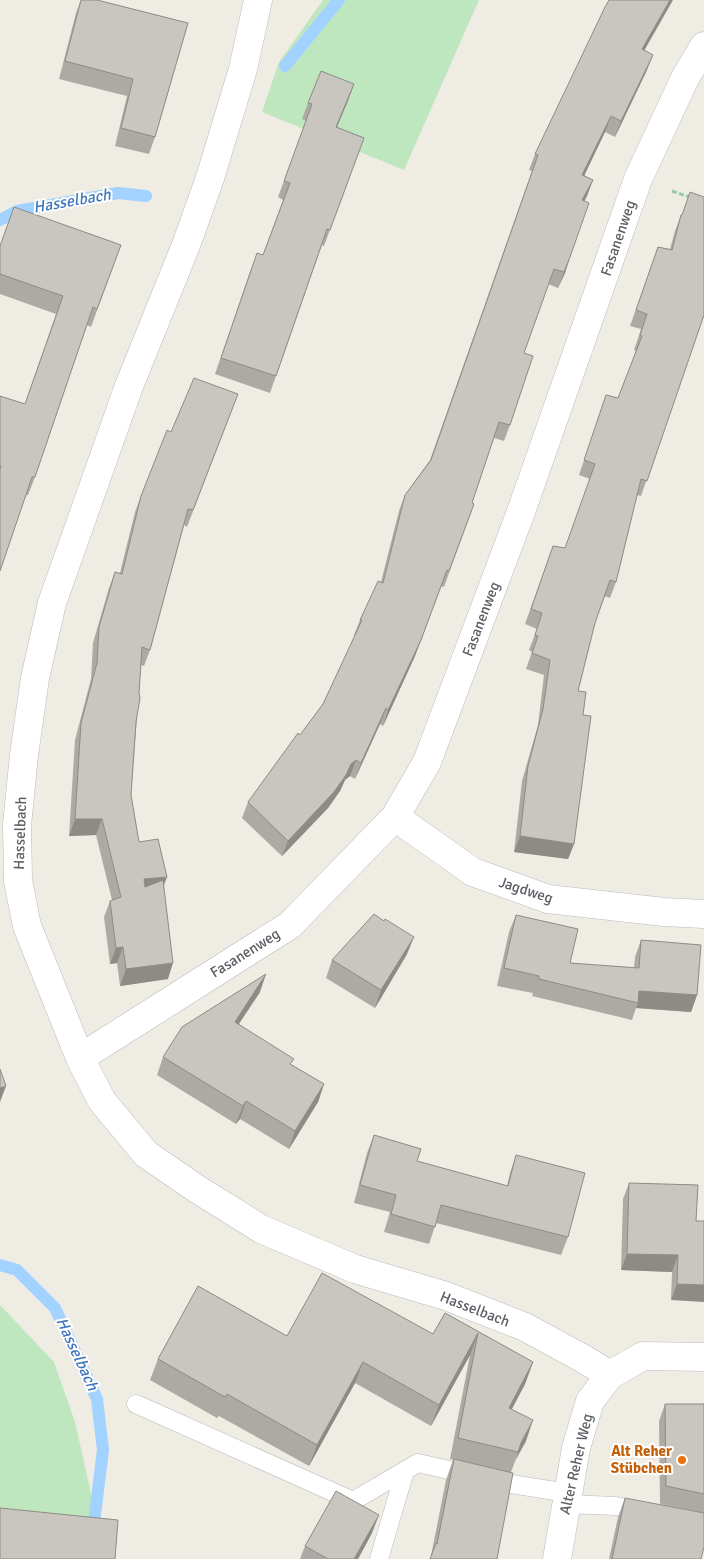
<svg xmlns="http://www.w3.org/2000/svg" width="704" height="1559" font-family="Signika,sans-serif">
  <style>
    .green { fill: #bee7c0 }
    .lines { fill: none; stroke-linecap: round; stroke-linejoin: round }
    .stream { stroke: #a2d2ff; stroke-width: 12 }
    .service-casing { stroke: #b8bbc0; stroke-width: 19 }
    .minor-casing { stroke: #b8bbc0; stroke-width: 29 }
    .path { stroke: #97c8a7; stroke-width: 3; stroke-dasharray: 5 2.5; stroke-linecap: butt }
    .service { stroke: #fff; stroke-width: 18 }
    .minor { stroke: #fff; stroke-width: 28 }
    .wall { fill: #adaaa5 }
    .shaded-wall { fill: #8d8b86 }
    .building { fill: #c9c6c0; stroke: #8d8b86 }
    .food-dot { fill: #e8710a; stroke: #fff; stroke-width: 2 }
    .labels { text-anchor: middle; dominant-baseline: central; stroke-width: 4; stroke-linejoin: round; paint-order: stroke }
    .street-label { font-size: 15px; fill: #5b5f64; stroke: #fff }
    .food-label { font-size: 15px; font-weight: bold; fill: #c56008; stroke: #fff; text-anchor: end }
    .water-label { font-size: 16px; font-style: italic; fill: #3f76bd; stroke: #fff }
  </style>
  <rect width="100%" height="100%" fill="#eeece3"/>
  <path class="green" d="M 323,0 L 479,0 L 404,170 L 262,112 L 279,62 Z
    M 0,1305 L 54,1362 L 75,1422 L 97,1520 L 0,1517 Z"/>
  <g class="lines">
    <path class="stream" d="M 285,66 L 339,0
      M 0,220 L 17,211 L 118,193 L 146,196
      M 0,1265 L 17,1270 L 55,1308 L 97,1399 L 103,1450 L 93,1531"/>
    <defs>
      <path id="service" d="M 136,1404 L 353,1501 L 418,1463 L 511,1484 L 568,1493
        M 566,1504 L 616,1506 L 645,1512
        M 379,1559 L 405,1471"/>
      <path id="minor" d="M 258,0 L 243,69 L 210,178 L 186,245 L 129,386 L 52,603 L 35,678 L 24,755 L 17,825 L 18,881 L 27,926 L 80,1058 L 102,1101 L 146,1154 L 197,1189 L 261,1229 L 355,1269 L 446,1296 L 525,1327 L 582,1358 L 610,1375
        M 395,817 L 473,872 L 548,899 L 664,912 L 704,914
        M 80,1058 L 290,925 L 395,817 L 427,762 L 522,509 L 638,179 L 685,78 L 704,46
        M 557,1559 L 576,1448 L 590,1401 L 610,1375 L 643,1356 L 704,1357"/>
    </defs>
    <use href="#service" class="service-casing"/>
    <use href="#minor" class="minor-casing"/>
    <path class="path" d="M 672,191 L 692,198"/>
    <use href="#service" class="service"/>
    <use href="#minor" class="minor"/>
  </g>
  <path class="wall" d="M 81,0 L 97,0 L 188,23 L 155,137 L 149,154 L 115,146 L 127,96 L 59,79 L 76,13 Z
    M 644,50 L 647,70 L 615,137 L 605,132 L 584,175 L 593,180 L 584,201 L 570,257 L 565,273 L 558,288 L 548,284 L 524,353 L 510,425 L 504,441 L 494,438 L 472,503 L 474,504 L 444,587 L 441,586 L 415,656 L 383,726 L 380,724 L 355,779 L 350,776 L 345,780 L 340,791 L 328,808 L 282,856 L 242,818 L 248,802 L 300,735 L 323,704 L 355,636 L 354,635 L 360,620 L 381,582 L 399,511 L 405,495 L 430,460 L 532,171 L 529,170 L 535,154 Z
    M 354,84 L 337,127 L 364,138 L 324,246 L 322,245 L 270,393 L 215,374 L 251,269 L 263,255 L 283,200 L 278,197 L 306,121 L 302,119 L 308,103 Z
    M 681,215 L 704,315 L 641,496 L 637,495 L 616,582 L 610,598 L 605,596 L 595,623 L 578,691 L 583,715 L 574,844 L 568,859 L 514,852 L 522,781 L 538,725 L 544,675 L 526,669 L 532,652 L 529,650 L 537,629 L 525,624 L 553,546 L 565,548 L 590,479 L 579,475 L 606,395 L 618,398 L 636,351 L 634,350 L 641,329 L 630,326 L 658,247 L 670,249 L 675,231 Z
    M 121,245 L 91,327 L 87,325 L 35,477 L 28,495 L 26,495 L 0,571 L 0,396 L 25,404 L 56,314 L 0,294 L 0,246 Z
    M 238,394 L 187,527 L 184,525 L 150,650 L 144,666 L 141,665 L 131,795 L 139,842 L 164,887 L 168,979 L 120,986 L 117,963 L 110,964 L 104,917 L 110,901 L 112,900 L 96,835 L 69,836 L 75,740 L 91,679 L 93,643 L 109,588 L 115,572 L 120,573 L 135,512 L 141,496 L 171,432 Z
    M 516,915 L 570,963 L 634,968 L 635,957 L 641,940 L 697,995 L 691,1012 L 636,1008 L 632,1020 L 532,996 L 533,993 L 497,986 L 509,932 Z
    M 384,921 L 407,954 L 375,1008 L 326,978 L 332,960 Z
    M 260,992 L 239,1024 L 292,1065 L 324,1084 L 318,1102 L 289,1149 L 240,1119 L 236,1124 L 157,1075 L 163,1057 Z
    M 374,1135 L 417,1161 L 507,1186 L 510,1173 L 516,1155 L 568,1237 L 561,1255 L 436,1223 L 429,1244 L 384,1232 L 390,1212 L 354,1203 L 367,1153 Z
    M 629,1183 L 696,1221 L 704,1221 L 671,1300 L 672,1272 L 621,1270 L 623,1199 Z
    M 445,1313 L 533,1362 L 525,1384 L 512,1409 L 526,1441 L 516,1459 L 511,1472 L 431,1556 L 446,1480 L 453,1460 L 450,1459 L 470,1355 L 431,1426 L 355,1383 L 309,1466 L 219,1416 L 217,1418 L 150,1380 L 158,1359 L 287,1336 L 433,1334 Z
    M 665,1404 L 704,1404 L 704,1513 L 660,1504 L 659,1421 Z
    M 625,1498 L 701,1559 L 609,1559 L 618,1517 Z
    M 372,1533 L 358,1559 L 300,1559 L 305,1546 Z"/>
  <path class="shaded-wall" d="M 670,0 L 673,0 L 636,65 L 642,49 Z
    M 653,55 L 647,70 L 615,137 L 621,121 Z
    M 354,84 L 348,101 L 330,143 L 336,127 Z
    M 611,116 L 605,132 L 577,191 L 582,175 Z
    M 593,180 L 587,196 L 577,216 L 582,200 Z
    M 570,257 L 565,273 L 558,288 L 564,272 Z
    M 447,570 L 415,656 L 383,726 L 388,710 Z
    M 386,708 L 380,724 L 355,779 L 361,763 Z
    M 356,760 L 350,776 L 345,780 L 340,791 L 328,808 L 282,856 L 288,841 L 351,764 Z
    M 75,819 L 102,819 L 96,835 L 69,836 Z
    M 520,836 L 574,844 L 568,859 L 514,852 Z
    M 167,877 L 161,893 L 138,895 L 144,879 Z
    M 414,937 L 407,954 L 375,1008 L 381,990 Z
    M 123,947 L 117,963 L 110,964 L 116,948 Z
    M 173,963 L 168,979 L 120,986 L 126,969 Z
    M 266,974 L 260,992 L 228,1040 L 235,1022 Z
    M 639,991 L 697,995 L 691,1012 L 636,1008 L 638,1003 Z
    M 324,1084 L 318,1102 L 289,1149 L 295,1131 Z
    M 6,1086 L 0,1102 L 0,1088 Z
    M 246,1101 L 240,1119 L 236,1124 L 243,1106 Z
    M 627,1254 L 678,1255 L 672,1272 L 621,1270 Z
    M 677,1284 L 704,1285 L 704,1302 L 671,1300 Z
    M 478,1333 L 470,1355 L 431,1426 L 439,1405 Z
    M 363,1362 L 355,1383 L 309,1466 L 317,1445 Z
    M 533,1362 L 525,1384 L 501,1429 L 509,1408 Z
    M 533,1420 L 526,1441 L 516,1459 L 521,1443 Z
    M 379,1515 L 372,1533 L 358,1559 L 354,1559 Z"/>
  <path class="building" d="M 81,0 L 97,0 L 188,23 L 155,137 L 121,128 L 133,79 L 65,61 Z
    M 609,0 L 670,0 L 642,49 L 653,55 L 621,121 L 611,116 L 582,175 L 593,180 L 582,200 L 589,203 L 570,257 L 564,272 L 554,269 L 524,353 L 533,356 L 510,425 L 499,422 L 472,503 L 474,504 L 449,571 L 447,570 L 421,640 L 388,710 L 386,708 L 361,763 L 356,760 L 351,764 L 346,775 L 334,792 L 288,841 L 248,802 L 298,733 L 300,735 L 323,704 L 362,620 L 360,620 L 378,581 L 383,583 L 405,495 L 431,460 L 538,155 L 535,154 L 605,7 Z
    M 321,71 L 354,84 L 336,127 L 364,138 L 330,230 L 327,229 L 276,376 L 221,358 L 257,253 L 263,255 L 290,183 L 284,181 L 312,104 L 308,103 Z
    M 690,192 L 704,197 L 704,315 L 647,481 L 641,479 L 616,582 L 610,580 L 595,623 L 578,691 L 586,692 L 583,715 L 591,716 L 574,844 L 520,836 L 528,766 L 543,709 L 550,660 L 532,653 L 538,636 L 535,635 L 542,613 L 531,609 L 553,546 L 565,548 L 595,464 L 584,460 L 606,395 L 618,398 L 642,336 L 640,335 L 647,314 L 636,310 L 658,247 L 672,250 L 681,215 L 682,215 Z
    M 14,207 L 121,245 L 97,309 L 93,307 L 35,477 L 32,477 L 0,571 L 0,470 L 1,466 L 0,466 L 0,396 L 25,404 L 63,296 L 0,274 L 0,246 Z
    M 194,378 L 238,394 L 193,510 L 188,509 L 150,650 L 142,647 L 139,693 L 140,698 L 136,722 L 131,795 L 139,842 L 158,839 L 167,877 L 144,879 L 145,887 L 163,880 L 173,963 L 126,969 L 123,947 L 116,948 L 110,901 L 121,897 L 102,819 L 75,819 L 81,723 L 97,663 L 99,627 L 115,572 L 122,574 L 141,496 L 167,430 L 171,432 Z
    M 374,914 L 384,921 L 385,919 L 414,937 L 381,990 L 332,960 Z
    M 516,915 L 578,929 L 570,963 L 639,968 L 641,940 L 701,945 L 697,995 L 639,991 L 638,1003 L 539,979 L 539,976 L 504,968 Z
    M 266,974 L 235,1022 L 294,1059 L 290,1064 L 324,1084 L 295,1131 L 246,1101 L 243,1106 L 163,1057 L 182,1027 Z
    M 0,1069 L 6,1086 L 0,1088 Z
    M 374,1135 L 421,1149 L 417,1161 L 508,1186 L 516,1155 L 585,1173 L 568,1237 L 441,1205 L 435,1227 L 391,1214 L 396,1195 L 360,1185 Z
    M 629,1183 L 698,1185 L 696,1221 L 704,1221 L 704,1285 L 677,1284 L 678,1255 L 627,1254 Z
    M 322,1273 L 433,1334 L 445,1313 L 533,1362 L 509,1408 L 533,1420 L 521,1443 L 518,1452 L 458,1438 L 478,1333 L 439,1405 L 363,1362 L 317,1445 L 227,1394 L 225,1397 L 158,1359 L 198,1286 L 287,1336 Z
    M 665,1404 L 704,1404 L 704,1494 L 666,1486 Z
    M 454,1459 L 513,1473 L 497,1559 L 430,1559 L 436,1543 L 437,1544 Z
    M 336,1491 L 379,1515 L 354,1559 L 328,1559 L 305,1546 Z
    M 625,1498 L 704,1513 L 704,1547 L 701,1559 L 612,1559 Z
    M 0,1508 L 118,1520 L 115,1559 L 0,1559 Z"/>
  <circle class="food-dot" cx="682" cy="1460" r="5"/>
  <g class="labels">
    <g class="street-label">
      <text transform="translate(618 238) rotate(-71)">Fasanenweg</text>
      <text transform="translate(481 619) rotate(-69)">Fasanenweg</text>
      <text transform="translate(20 833) rotate(-88)">Hasselbach</text>
      <text transform="translate(526 890) rotate(18)">Jagdweg</text>
      <text transform="translate(245 953) rotate(-32)">Fasanenweg</text>
      <text transform="translate(475 1309) rotate(21)">Hasselbach</text>
      <text transform="translate(576 1464) rotate(-77)">Alter Reher Weg</text>
    </g>
    <g class="food-label">
      <text x="672" y="1451">Alt Reher<tspan x="672" dy="17">Stübchen</tspan></text>
    </g>
    <g class="water-label">
      <text transform="translate(72 201) rotate(-10)">Hasselbach</text>
      <text transform="translate(77 1354) rotate(65)">Hasselbach</text>
    </g>
  </g>
</svg>
